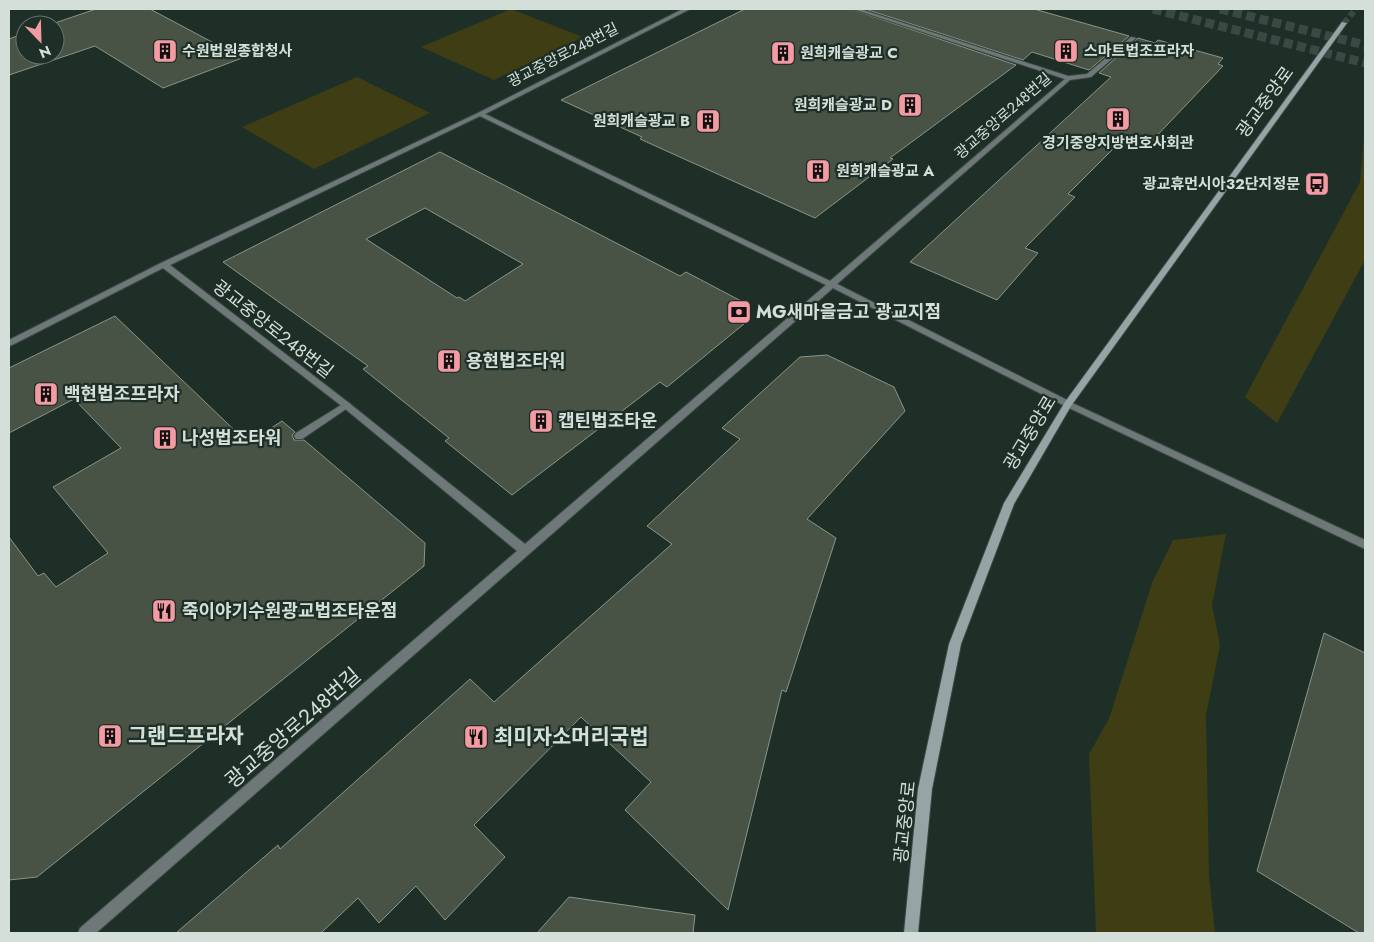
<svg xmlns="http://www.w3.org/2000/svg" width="1374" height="942" font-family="Jost,'Noto Sans KR',sans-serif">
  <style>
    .green { fill: #3f3d13 }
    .building { fill: #485345; stroke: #8a9586; fill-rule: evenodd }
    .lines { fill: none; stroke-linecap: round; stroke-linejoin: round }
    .secondary-tunnel { stroke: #394943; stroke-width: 6; stroke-dasharray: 6 3; stroke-linecap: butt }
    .highway-tunnel { stroke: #394943; stroke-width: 9; stroke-dasharray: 9 4.5; stroke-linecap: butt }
    .lane-casing { stroke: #3b4b44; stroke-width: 2 }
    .street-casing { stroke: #3b4b44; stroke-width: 2 }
    .secondary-casing { stroke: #3b4b44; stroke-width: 2 }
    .lane { fill: #6f7879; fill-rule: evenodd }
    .street { fill: #6f7879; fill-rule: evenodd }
    .secondary { fill: #95a5a5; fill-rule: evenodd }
    .labels { text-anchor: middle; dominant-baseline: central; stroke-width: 4.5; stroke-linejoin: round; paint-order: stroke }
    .far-poi-label { font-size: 15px; font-weight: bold; fill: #d4dfda; stroke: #1e2f28; text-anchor: start }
    .far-street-label { font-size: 15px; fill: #d4dfda; stroke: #1e2f28 }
    .street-label { font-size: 18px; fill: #d4dfda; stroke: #1e2f28 }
    .poi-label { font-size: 18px; font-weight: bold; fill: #d4dfda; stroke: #1e2f28; text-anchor: start }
    .near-street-label { font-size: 21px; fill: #d4dfda; stroke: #1e2f28 }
    .near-poi-label { font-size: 21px; font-weight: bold; fill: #d4dfda; stroke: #1e2f28; text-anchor: start }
  </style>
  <rect width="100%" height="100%" fill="#1e2f28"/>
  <path class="green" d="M 511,9 L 583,37 L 494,80 L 421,47 Z
    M 357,77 L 430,113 L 314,169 L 242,127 Z
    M 1365,126 L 1365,260 L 1277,423 L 1245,397 L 1360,182 Z
    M 1226,534 L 1212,605 L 1220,645 L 1206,715 L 1209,875 L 1215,933 L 1096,933 L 1089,754 L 1109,719 L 1152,583 L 1173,540 Z"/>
  <path class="building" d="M 96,9 L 150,9 L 242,58 L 163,88 L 95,46 L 9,75 L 9,39 L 25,33 L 25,55 L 55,55 L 55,25 L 49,25 Z
    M 745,9 L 851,9 L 1016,65 L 890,158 L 893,159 L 815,218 L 640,139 L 642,137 L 561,100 Z
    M 865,9 L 1034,9 L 1129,36 L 1089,70 L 1032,52 L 1023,60 Z
    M 1138,38 L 1155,43 L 1158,40 L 1223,58 L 1218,64 L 1223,66 L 1149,144 L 1126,136 L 1068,194 L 1075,197 L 1025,248 L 1038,253 L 997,300 L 910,262 L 1111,77 L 1099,73 Z
    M 440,152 L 680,276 L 686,272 L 743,302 L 750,319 L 667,387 L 660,382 L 512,495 L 445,441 L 449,438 L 363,369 L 368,366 L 223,262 ZM 425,208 L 523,264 L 465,301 L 459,297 L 457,298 L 366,239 Z
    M 115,316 L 248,443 L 282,421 L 295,432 L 292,435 L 294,440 L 304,440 L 425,543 L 424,566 L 37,877 L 9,880 L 9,537 L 38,576 L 44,573 L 56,587 L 108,553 L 53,487 L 121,448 L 74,399 L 9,433 L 9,368 Z
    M 827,355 L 894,387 L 905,411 L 807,519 L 836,538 L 786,692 L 782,690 L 728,910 L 625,810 L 651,782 L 581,717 L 474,825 L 505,857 L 445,920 L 416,886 L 379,923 L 358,898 L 321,933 L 176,933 L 278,845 L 280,849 L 470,679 L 494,702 L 672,544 L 647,526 L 740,439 L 722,428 L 800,357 Z
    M 1324,633 L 1365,653 L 1365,933 L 1359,933 L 1257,871 Z
    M 569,897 L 695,915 L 693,933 L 537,933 Z"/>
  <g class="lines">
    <path class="secondary-tunnel" d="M 1344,23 L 1356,9"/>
    <path class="highway-tunnel" d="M 1153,9 L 1365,63
      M 1220,9 L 1365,45"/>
    <defs>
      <path id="lane" d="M 1131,37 L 1136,38 L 1091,77 L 1069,80 L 1066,78 L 1069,76 L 1087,74 Z
        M 1068,401 L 1365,540 L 1365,549 L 1065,406 L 1063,404 Z
        M 346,402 L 349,403 L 351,405 L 349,407 L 302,439 L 296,439 L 294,436 L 296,433 Z"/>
      <path id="street" d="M 683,9 L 690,9 L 485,114 L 830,281 L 1065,79 L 853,9 L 860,9 L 1071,77 L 1071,79 L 837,284 L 1071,402 L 1073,404 L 1071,406 L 1065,406 L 833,288 L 96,933 L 78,933 L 80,928 L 517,551 L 343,407 L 163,268 L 12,345 L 9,346 L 9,340 L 161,263 L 478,113 ZM 480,116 L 826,285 L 525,544 L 349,403 L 170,265 Z"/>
      <path id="secondary" d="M 1342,22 L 1347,23 L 1071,406 L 1014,504 L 961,644 L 932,789 L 918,933 L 904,933 L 918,789 L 949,644 L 1004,503 L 1065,402 Z"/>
    </defs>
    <use href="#lane" class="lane-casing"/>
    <use href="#street" class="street-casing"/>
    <use href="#secondary" class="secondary-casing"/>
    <use href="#lane" class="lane"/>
    <use href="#street" class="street"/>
    <use href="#secondary" class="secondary"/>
  </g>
  <defs>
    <symbol id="building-square" viewBox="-11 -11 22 22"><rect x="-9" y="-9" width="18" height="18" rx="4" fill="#f49aa2" stroke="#1e2f28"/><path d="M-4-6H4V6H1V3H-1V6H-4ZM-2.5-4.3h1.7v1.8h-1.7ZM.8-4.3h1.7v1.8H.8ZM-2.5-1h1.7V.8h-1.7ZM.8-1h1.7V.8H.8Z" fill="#111"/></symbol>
    <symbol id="bus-square" viewBox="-11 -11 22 22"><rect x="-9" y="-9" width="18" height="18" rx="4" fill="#f49aa2" stroke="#1e2f28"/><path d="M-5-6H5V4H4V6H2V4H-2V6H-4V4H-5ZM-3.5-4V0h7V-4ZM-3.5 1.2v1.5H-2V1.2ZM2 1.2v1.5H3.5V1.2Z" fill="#111"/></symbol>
    <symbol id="bank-square" viewBox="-11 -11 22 22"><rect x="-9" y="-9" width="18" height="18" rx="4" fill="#f49aa2" stroke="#1e2f28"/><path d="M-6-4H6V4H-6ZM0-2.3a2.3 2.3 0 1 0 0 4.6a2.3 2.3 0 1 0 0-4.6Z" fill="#111"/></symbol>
    <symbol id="restaurant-square" viewBox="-11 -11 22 22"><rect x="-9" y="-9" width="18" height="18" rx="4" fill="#f49aa2" stroke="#1e2f28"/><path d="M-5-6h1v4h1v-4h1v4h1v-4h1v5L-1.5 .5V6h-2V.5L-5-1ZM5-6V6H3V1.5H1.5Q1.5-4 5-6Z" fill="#111"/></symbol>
  </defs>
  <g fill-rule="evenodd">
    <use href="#building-square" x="151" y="37" width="28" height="28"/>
    <use href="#building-square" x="1052" y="37" width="28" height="28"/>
    <use href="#building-square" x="769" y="39" width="28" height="28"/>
    <use href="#building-square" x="896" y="91" width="28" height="28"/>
    <use href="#building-square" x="1104" y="105" width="28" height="28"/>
    <use href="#building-square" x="694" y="107" width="28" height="28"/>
    <use href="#building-square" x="804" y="157" width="28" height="28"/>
    <use href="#bus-square" x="1303" y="170" width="28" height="28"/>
    <use href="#bank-square" x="725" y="298" width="28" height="28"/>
    <use href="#building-square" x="435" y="347" width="28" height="28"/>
    <use href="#building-square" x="32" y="380" width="28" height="28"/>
    <use href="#building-square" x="527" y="407" width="28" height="28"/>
    <use href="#building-square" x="151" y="424" width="28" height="28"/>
    <use href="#restaurant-square" x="150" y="597" width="28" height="28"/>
    <use href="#building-square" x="96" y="722" width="28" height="28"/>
    <use href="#restaurant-square" x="462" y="723" width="28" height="28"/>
  </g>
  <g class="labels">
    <g class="far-poi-label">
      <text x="182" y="51">수원법원종합청사</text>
      <text x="1084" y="51">스마트법조프라자</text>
      <text x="800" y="53">원희캐슬광교 C</text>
      <text x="892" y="105" text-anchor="end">원희캐슬광교 D</text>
      <text x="690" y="121" text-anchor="end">원희캐슬광교 B</text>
      <text x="1118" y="143" text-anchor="middle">경기중앙지방변호사회관</text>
      <text x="836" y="171">원희캐슬광교 A</text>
      <text x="1300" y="184" text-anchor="end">광교휴먼시아32단지정문</text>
    </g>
    <g class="far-street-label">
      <text transform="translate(563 55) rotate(-27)">광교중앙로248번길</text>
      <text transform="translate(1003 116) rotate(-41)">광교중앙로248번길</text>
    </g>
    <g class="street-label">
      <text transform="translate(1265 102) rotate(-54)">광교중앙로</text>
      <text transform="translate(273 329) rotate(38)">광교중앙로248번길</text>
      <text transform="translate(1030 433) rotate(-59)">광교중앙로</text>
      <text transform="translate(905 822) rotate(-84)">광교중앙로</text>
    </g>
    <g class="poi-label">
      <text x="756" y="312">MG새마을금고 광교지점</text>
      <text x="466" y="361">용현법조타워</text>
      <text x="64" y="394">백현법조프라자</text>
      <text x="558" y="421">캡틴법조타운</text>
      <text x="182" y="438">나성법조타워</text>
      <text x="182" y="611">죽이야기수원광교법조타운점</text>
    </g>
    <g class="near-street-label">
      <text transform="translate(293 728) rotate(-41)">광교중앙로248번길</text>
    </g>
    <g class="near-poi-label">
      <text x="128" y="736">그랜드프라자</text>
      <text x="494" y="737">최미자소머리국법</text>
    </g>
  </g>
  <rect width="1374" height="942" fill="none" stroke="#d4dfda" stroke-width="20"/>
  <g transform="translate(40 40) rotate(157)"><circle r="24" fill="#1e2f28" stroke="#67756f"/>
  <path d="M0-4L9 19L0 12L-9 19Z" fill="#f49aa2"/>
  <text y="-8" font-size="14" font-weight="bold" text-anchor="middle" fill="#d4dfda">N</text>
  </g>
</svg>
